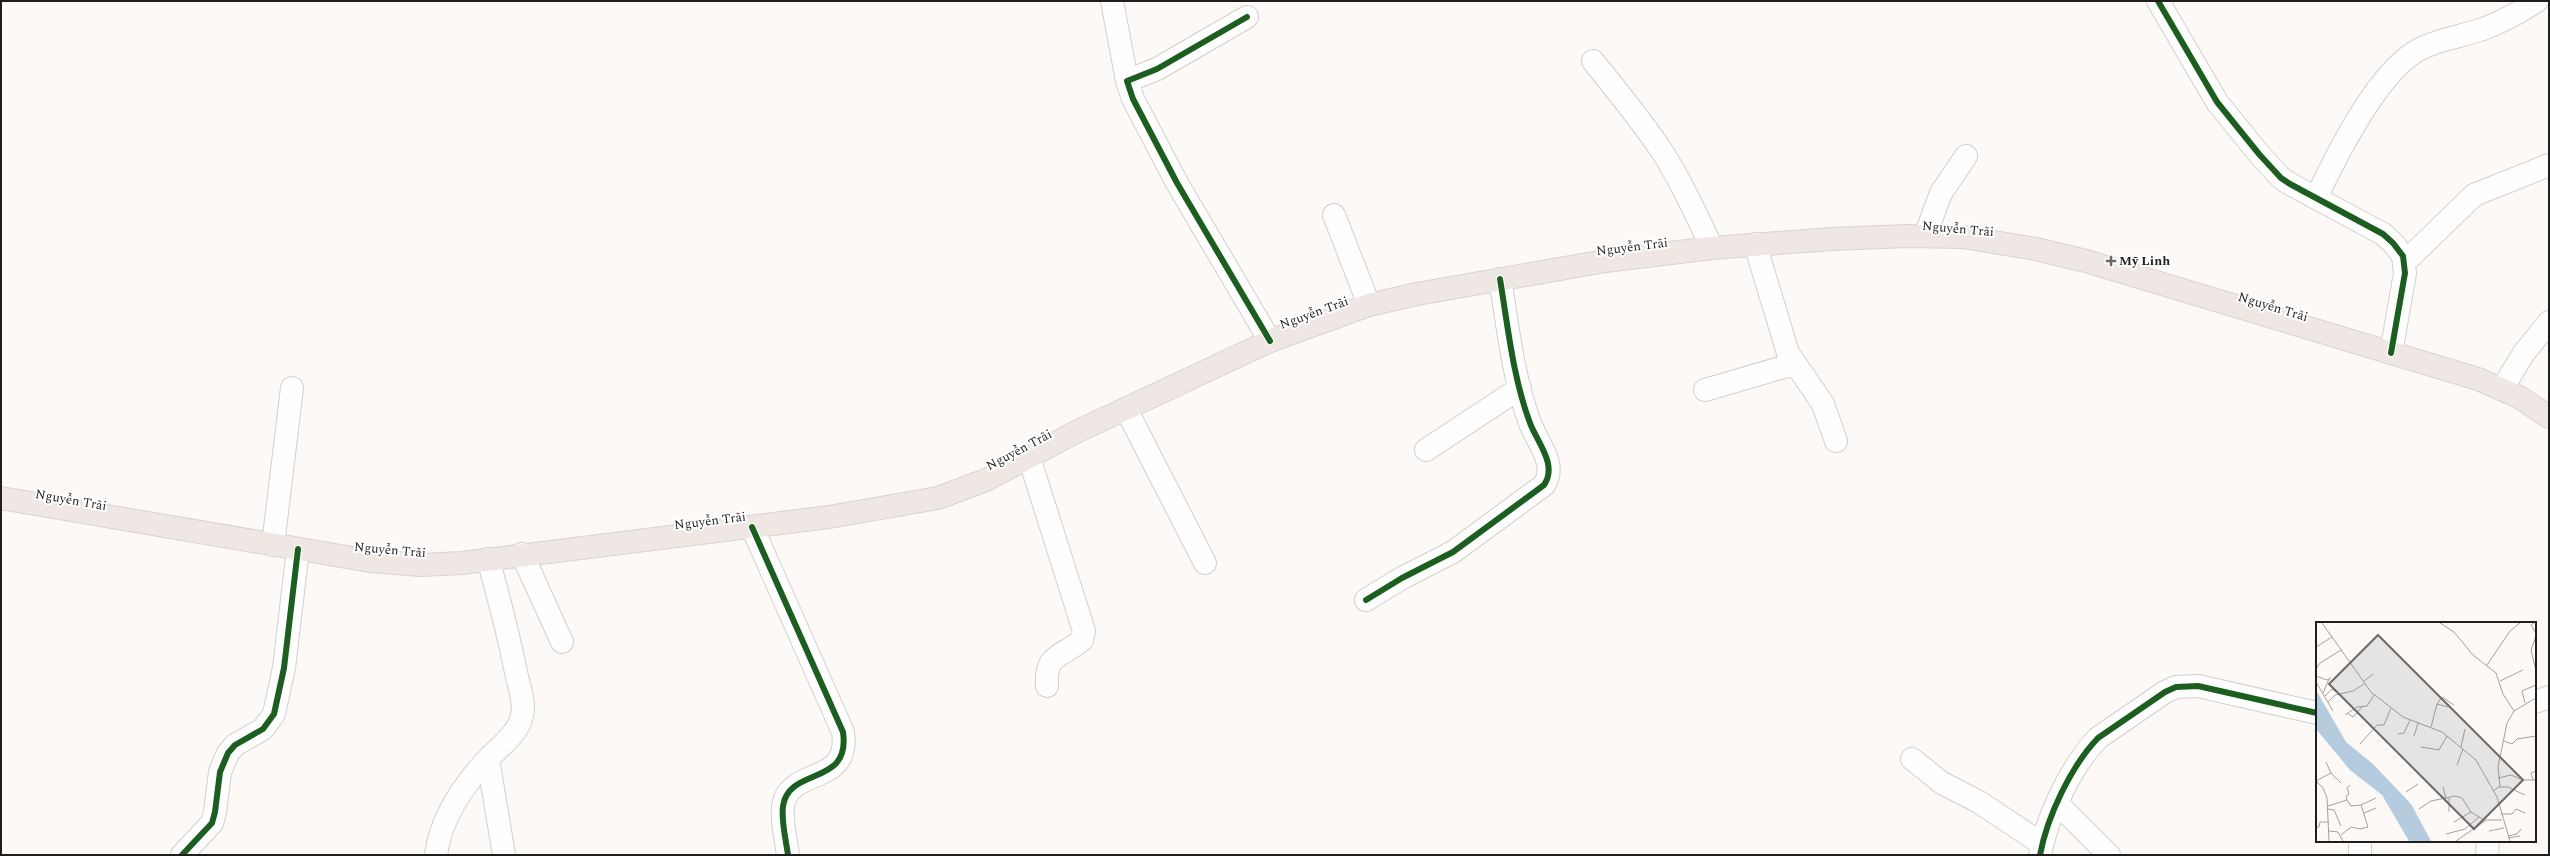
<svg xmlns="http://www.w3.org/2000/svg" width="2550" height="856" font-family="Spectral,serif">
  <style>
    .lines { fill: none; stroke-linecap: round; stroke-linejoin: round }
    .minor-casing { stroke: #d2d0ce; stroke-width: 24 }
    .major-casing { stroke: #d6d4d3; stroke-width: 24 }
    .minor { stroke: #fffefe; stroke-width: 22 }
    .major { stroke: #eee7e4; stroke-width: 22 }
    .cycleway-casing { stroke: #fff; stroke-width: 8 }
    .cycleway { stroke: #1b5e20; stroke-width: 6 }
    .poi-dot { fill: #6c6a69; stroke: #fff; stroke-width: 1.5 }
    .labels { text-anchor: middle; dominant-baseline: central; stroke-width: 4; stroke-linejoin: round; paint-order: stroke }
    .street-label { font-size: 13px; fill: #1f1d1d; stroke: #fff }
    .poi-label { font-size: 13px; font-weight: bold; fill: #1f1d1d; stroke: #fff; text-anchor: start }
    .inset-road { fill: none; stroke: #a4a1a0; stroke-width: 1 }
    .view { fill: #6c6a69; fill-opacity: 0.15; stroke: #6c6a69; stroke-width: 2 }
    .inset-edge { fill: none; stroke: #1f1d1d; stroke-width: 2 }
  </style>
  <rect width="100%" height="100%" fill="#fcf9f7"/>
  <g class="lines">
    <defs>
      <path id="minor" d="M 1112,1 L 1127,81
        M 2158,1 L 2217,102 L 2259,154 L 2281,178 L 2290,184 L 2383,234 L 2393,243 L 2403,256 L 2405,273 L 2391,353
        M 1247,17 L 1157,69 L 1127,81 L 1133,99 L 1177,183 L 1270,341
        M 1593,61 C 1617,91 1642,121 1663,153 C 1682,183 1697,216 1712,248
        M 2316,198 C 2336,156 2379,68 2422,48 C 2441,39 2463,36 2483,29 C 2502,22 2520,12 2537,1
        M 1334,215 L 1369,305
        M 1925,236 L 1941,193 L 1966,156
        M 1755,244 L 1788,353 L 1823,404 L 1836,441
        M 2405,262 L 2474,195 L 2549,165
        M 2502,389 L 2524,353 L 2549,322
        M 1705,390 L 1794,364
        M 1126,409 L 1205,563
        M 1426,450 L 1520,388
        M 1029,457 L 1084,631 L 1082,640 C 1061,658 1045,653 1047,686
        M 752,527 L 843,732 C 851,787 789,766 783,806 C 781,821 786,840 788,855
        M 273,545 L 292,388
        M 522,554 L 562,642
        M 1366,600 L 1402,578 L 1453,552 L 1544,485 C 1558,465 1537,442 1530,423 C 1513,378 1508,327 1500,279
        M 2535,702 L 2549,697
        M 488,759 L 504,855
        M 1912,759 L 1942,783 L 1979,802 L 2042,844
        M 2057,803 L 2109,855
        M 182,855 L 212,823 L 215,812 L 220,772 L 228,753 L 235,745 L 263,729 L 274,714 L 284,668 L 298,549
        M 436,855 C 441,817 463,785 489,758 C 501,745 518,734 522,716 C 525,703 520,689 517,677 C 509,637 499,598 488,559
        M 2040,855 C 2047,817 2071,766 2098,738 L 2165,692 L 2176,687 L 2198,686 L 2317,713
        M 2360,855 L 2360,841
        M 2487,855 L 2488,841"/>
      <path id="major" d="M 1,498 L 370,561 L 421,565 L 462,563 L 829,517 L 938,498 L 986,480 L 1076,432 L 1270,341 L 1369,305 L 1417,294 L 1605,261 L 1712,248 L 1832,239 L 1907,236 L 1963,237 L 2036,249 L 2086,261 L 2478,379 L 2519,397 L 2549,417"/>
    </defs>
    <use href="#minor" class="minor-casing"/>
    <use href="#major" class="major-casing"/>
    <use href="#minor" class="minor"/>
    <use href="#major" class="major"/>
    <defs>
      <path id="cycleway" d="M 2158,1 L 2217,102 L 2259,154 L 2281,178 L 2290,184 L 2383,234 L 2393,243 L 2403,256 L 2405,273 L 2391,353
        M 1247,17 L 1157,69 L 1127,81 L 1133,99 L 1177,183 L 1270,341
        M 752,527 L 843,732 C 851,787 789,766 783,806 C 781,821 786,840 788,855
        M 1366,600 L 1402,578 L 1453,552 L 1544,485 C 1558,465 1537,442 1530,423 C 1513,378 1508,327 1500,279
        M 182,855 L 212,823 L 215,812 L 220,772 L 228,753 L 235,745 L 263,729 L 274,714 L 284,668 L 298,549
        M 2040,855 C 2047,817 2071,766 2098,738 L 2165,692 L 2176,687 L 2198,686 L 2317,713"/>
    </defs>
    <use href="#cycleway" class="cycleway-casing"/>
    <use href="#cycleway" class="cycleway"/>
  </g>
  <path class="poi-dot" d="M2109 255h4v4h4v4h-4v4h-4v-4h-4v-4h4z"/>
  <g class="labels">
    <g class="street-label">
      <text transform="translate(1958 229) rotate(5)">Nguyễn Trãi</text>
      <text transform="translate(1632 247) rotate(-7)">Nguyễn Trãi</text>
      <text transform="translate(2273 307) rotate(17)">Nguyễn Trãi</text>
      <text transform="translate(1314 313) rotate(-20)">Nguyễn Trãi</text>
      <text transform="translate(1019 450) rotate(-28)">Nguyễn Trãi</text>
      <text transform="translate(71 500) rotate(10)">Nguyễn Trãi</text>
      <text transform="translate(710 521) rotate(-7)">Nguyễn Trãi</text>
      <text transform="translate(390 550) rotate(5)">Nguyễn Trãi</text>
    </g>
    <g class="poi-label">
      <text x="2119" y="261">Mỹ Linh</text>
    </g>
  </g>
  <g transform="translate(2316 622)">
    <rect width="220" height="220" fill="#fcf9f7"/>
    <path d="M 0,68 L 30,120 L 57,142 L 95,182 L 115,219 L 93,219 L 66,173 L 34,148 L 0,107 Z" fill="#b5cbde"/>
    <path class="inset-road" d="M 6,1 L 55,70 L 87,95 L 126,110 L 160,138 L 181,175 L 194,219M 124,1 L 138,10 L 157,33 L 180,51 L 187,72 L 198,89M 218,1 L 215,3 L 220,11M 220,14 L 215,28 L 220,49M 0,25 L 16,15M 171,43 L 194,9 L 204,1M 0,47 L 4,41 L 25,28M 0,54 L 11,58 L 15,56M 184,59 L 207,48M 0,60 L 17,89M 47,60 L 57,52M 7,71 L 13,57M 9,74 L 16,67 L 20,70M 12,80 L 19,73 L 37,69 L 48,62M 209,81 L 206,69 L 220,63M 121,82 L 126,75 L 138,83M 31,91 L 37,95 L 46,85M 29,93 L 41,85 L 51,84 L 58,73M 115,105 L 121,82 L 132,85M 82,112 L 88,111 L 94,98M 98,114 L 102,101M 188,119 L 196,122 L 201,117 L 220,114M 44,122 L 61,103 L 68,103 L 75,86M 105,125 L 123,128 L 131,114M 145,125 L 149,107M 10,140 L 15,151 L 25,161M 141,143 L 147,127M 182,156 L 195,153 L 207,158 L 220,158M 217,158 L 215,151 L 220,149M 0,159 L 7,166 L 11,176 L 13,219M 0,159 L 15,151M 127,165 L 130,177M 183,165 L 192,165 L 209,173M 177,169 L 184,164 L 182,145 L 191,101 L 198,89 L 220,76M 90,170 L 102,162M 133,176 L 133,190M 45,183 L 60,176M 12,184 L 31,178 L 30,174 L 33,172 L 31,166 L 34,163M 12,187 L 18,188 L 25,204M 103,187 L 115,179 L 139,174 L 146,176 L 155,190 L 168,198 L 186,198M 48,191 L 60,186M 185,192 L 196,192 L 200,187 L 209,191M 138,200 L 155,190M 0,205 L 3,205 L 4,200 L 13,200M 13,209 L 22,210 L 27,219M 173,209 L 188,206M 130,212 L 149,207 L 163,195M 25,213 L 35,205 L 44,207 L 52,205 L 45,183 L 35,184 L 31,178M 192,214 L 201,212 L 205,207M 192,216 L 204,214M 140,219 L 169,199"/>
    <path class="view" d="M 62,13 L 207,158 L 158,207 L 13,62 Z"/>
    <rect width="220" height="220" class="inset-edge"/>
  </g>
  <rect width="2550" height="856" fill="none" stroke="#1f1d1d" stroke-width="4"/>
</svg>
